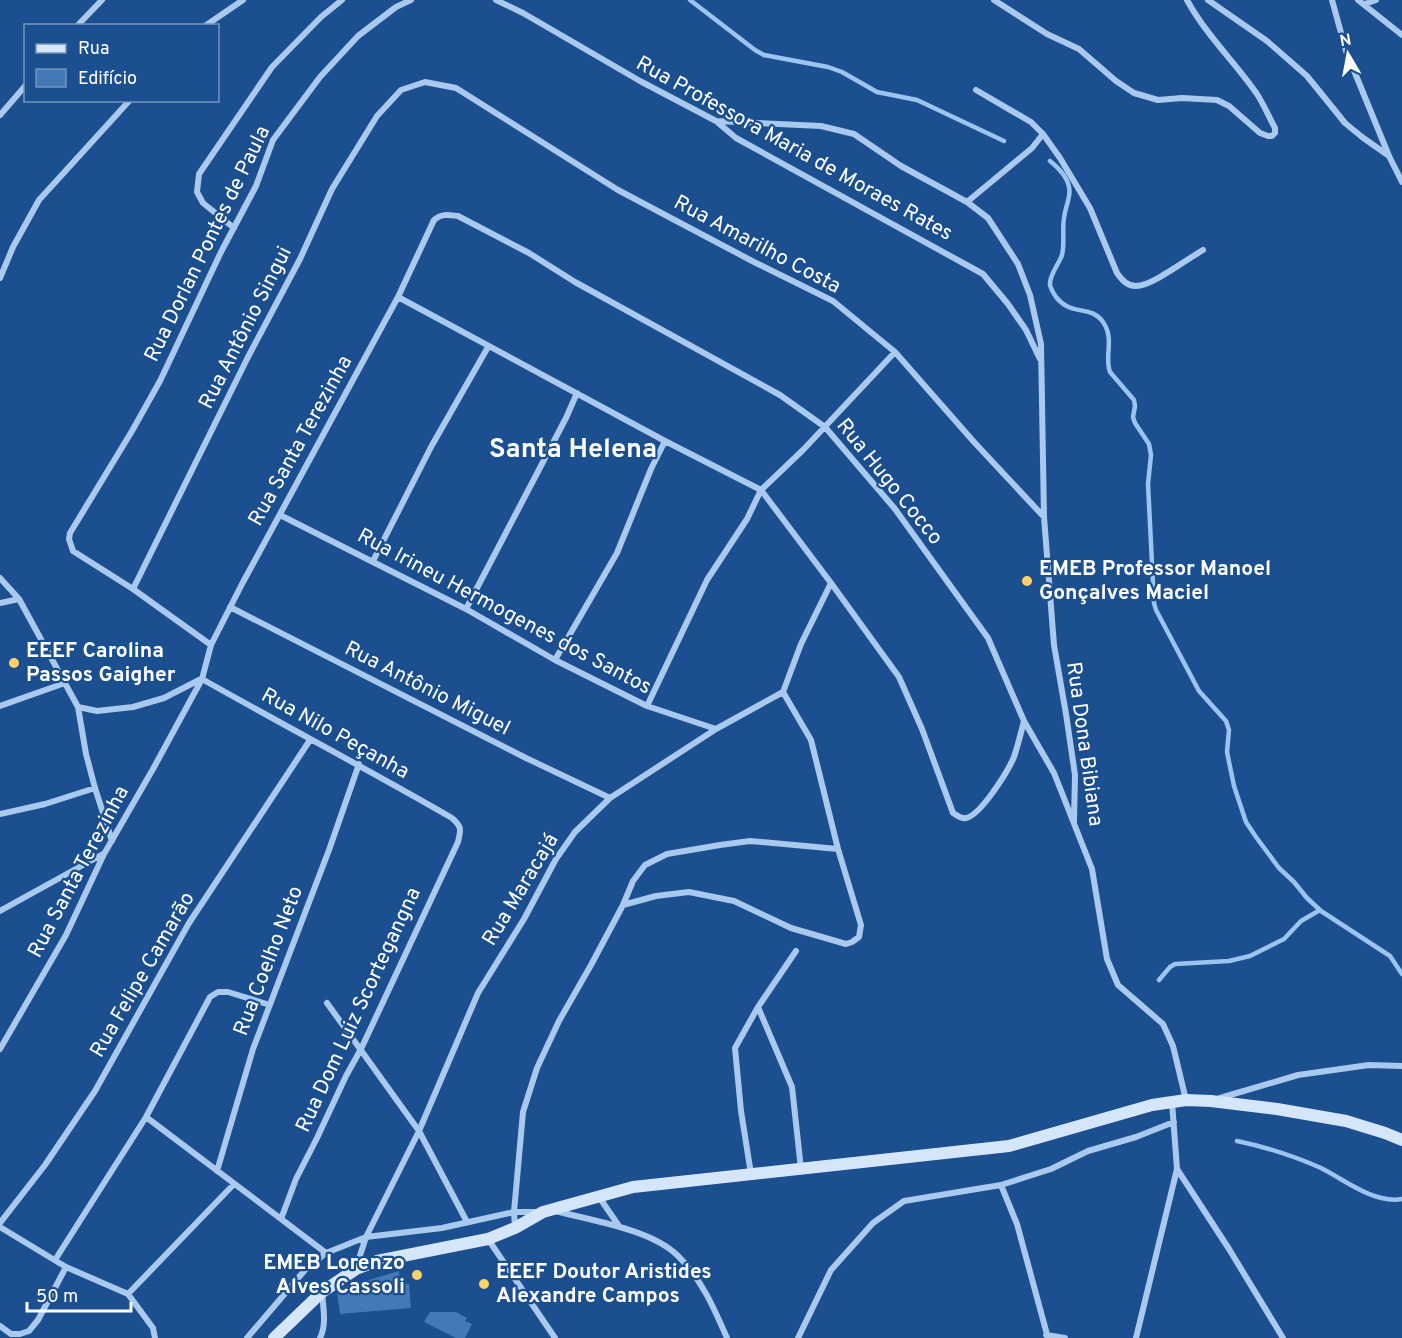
<svg xmlns="http://www.w3.org/2000/svg" width="1402" height="1338" font-family="Overpass,sans-serif">
  <style>
    .lines { fill: none; stroke-linecap: round; stroke-linejoin: round }
    .stream { stroke: #9cc4f0; stroke-width: 4.5 }
    .building { fill: #4478b7 }
    .street { stroke: #a9c9ee; stroke-width: 6 }
    .secondary { stroke: #d6e6fa; stroke-width: 12 }
    .poi-dot { fill: #ffd166; stroke: #1b4f8f; stroke-width: 2 }
    .labels { text-anchor: middle; dominant-baseline: central; stroke-width: 4.5; stroke-linejoin: round; paint-order: stroke }
    .street-label { font-size: 21px; fill: #fff; stroke: #1b4f8f }
    .poi-label { font-size: 21px; font-weight: bold; fill: #fff; stroke: #1b4f8f; text-anchor: start }
    .district-label { font-size: 27px; font-weight: bold; fill: #fff; stroke: #1b4f8f }
  </style>
  <rect width="100%" height="100%" fill="#1b4f8f"/>
  <g class="lines">
    <path class="stream" d="M 690,0 L 755,50 L 764,55 L 828,67 L 842,72 L 877,92 L 917,100 L 1004,141
      M 1050,161 C 1060,169 1072,182 1069,196 C 1068,203 1065,210 1064,218 C 1062,230 1065,243 1062,255 C 1059,264 1049,275 1050,285 C 1051,289 1054,294 1056,297 C 1072,317 1090,304 1103,322 C 1115,339 1104,356 1110,372 L 1134,400 L 1135,406 L 1133,417 L 1135,423 L 1149,444 L 1151,455 L 1148,484 L 1154,603 L 1156,610 L 1199,691 L 1226,721 L 1229,730 L 1227,752 L 1234,786 L 1246,822 L 1256,837 L 1279,868 L 1294,882 L 1307,898 L 1321,911 L 1390,956 L 1402,974
      M 1159,980 L 1170,967 L 1175,964 L 1229,961 L 1250,956 L 1284,939 L 1301,921 L 1320,910
      M 1237,1141 C 1266,1147 1294,1156 1321,1168 C 1345,1180 1374,1204 1402,1199"/>
  </g>
  <path class="building" d="M 399,1271 L 400,1285 L 409,1284 L 411,1308 L 340,1314 L 337,1292 L 342,1288 Z
    M 430,1312 L 456,1312 L 467,1318 L 465,1321 L 472,1324 L 465,1338 L 456,1338 L 424,1322 Z"/>
  <g class="lines">
    <path class="street" d="M 496,0 L 523,13 L 640,81 L 716,121 L 736,138 L 983,274 L 1008,304 L 1026,330 L 1040,359
      M 994,0 L 1047,34 L 1079,49 L 1116,81 L 1134,93 L 1158,100 L 1182,98 L 1217,100 L 1229,106 L 1260,133 L 1268,136 L 1272,136 L 1275,133 L 1275,128 C 1269,117 1264,105 1257,94 C 1235,62 1206,35 1187,0
      M 1208,0 L 1267,41 L 1307,76 L 1345,123 L 1362,137 L 1389,156
      M 1332,0 L 1346,51 L 1389,156 L 1402,182
      M 1358,0 L 1402,35
      M 1365,4 L 1376,0
      M 77,26 L 102,0
      M 205,26 L 243,0
      M 0,115 L 26,85
      M 716,121 L 821,126 L 854,134 L 901,166 L 967,202 L 988,218 L 1018,264 L 1030,295 L 1041,344 L 1044,517 L 1054,645 L 1066,714 L 1075,775 L 1074,821
      M 1043,134 L 1060,158 L 1090,208 L 1117,273 C 1122,280 1127,286 1136,286 C 1152,286 1187,259 1203,250
      M 967,202 L 1032,148 L 1043,134 L 1031,122 L 976,90
      M 234,228 L 203,203 L 197,192 L 199,174 L 272,67 L 321,17 L 342,0
      M 0,278 L 13,247 L 39,200 L 130,100
      M 398,297 L 665,441 L 761,490 L 831,583 L 899,677 L 922,729 L 953,813 C 958,816 961,819 966,818 C 981,815 1008,771 1014,757 C 1018,745 1021,733 1024,721
      M 280,515 L 466,609 L 555,660 L 647,706 L 716,729
      M 373,561 L 431,447 L 488,347
      M 0,578 L 19,599 L 78,707 L 86,754 L 95,788 L 112,841
      M 133,589 L 248,357 L 300,259 L 332,189 L 377,116 L 401,90 L 425,82 L 456,88 L 618,190 L 754,262 L 833,301 L 895,352 L 974,442 L 1044,517
      M 0,603 L 19,599
      M 230,607 L 526,758 L 610,798
      M 466,609 L 566,418 L 577,393
      M 211,645 L 133,589 L 73,551 L 69,539 L 70,533 L 132,431 L 160,381 L 221,252 L 256,186 L 273,140 L 320,77 L 358,36 L 396,7 L 411,0
      M 555,660 L 617,553 L 651,469 L 665,441
      M 202,679 C 285,726 369,770 452,818 C 462,827 461,829 458,842 L 361,1049 L 346,1076 L 317,1138 L 296,1179 L 281,1219
      M 0,706 L 65,683
      M 647,706 L 707,580 L 747,519 L 761,490 L 803,450 L 895,352
      M 78,707 L 97,711 L 133,707 L 164,698 L 201,679
      M 0,814 L 45,804 L 95,788
      M 623,905 L 656,896 L 689,892 L 734,901 L 791,928 L 846,944 L 852,942 L 859,937 L 861,925 L 838,849 L 811,740 L 783,692
      M 0,911 L 103,854
      M 796,951 L 758,1007 L 792,1087 L 801,1169
      M 327,1003 L 419,1131 L 467,1222
      M 0,1049 L 66,935 L 104,854 L 153,769 L 202,679 L 211,645 L 242,584 L 398,297 L 434,220 C 442,213 449,215 458,216 L 529,253 L 575,282 L 780,395 L 825,427 L 895,509 L 988,638 L 1024,721 L 1054,773 L 1092,869 L 1107,959 L 1118,985 L 1163,1024 L 1173,1046 L 1186,1100
      M 1220,1098 L 1298,1075 L 1369,1065 L 1402,1066
      M 146,1117 L 326,1253
      M 1177,1169 L 1229,1249 L 1283,1338
      M 217,1171 L 253,1049 L 329,850 L 359,764
      M 751,1174 L 741,1111 L 735,1048 L 758,1007
      M 1001,1185 L 1017,1224 L 1048,1338
      M 599,1197 L 619,1226
      M 556,1211 C 592,1221 650,1229 677,1255 C 701,1278 714,1308 727,1338
      M 0,1223 L 45,1165 L 95,1091 L 189,923 L 310,740
      M 0,1227 L 66,1267 L 128,1294 L 153,1328 L 155,1338
      M 515,1228 L 514,1212 L 523,1112 L 537,1068 L 559,1021 L 591,965 L 623,905 L 633,881 L 645,865 L 667,854 L 720,845 L 750,841 L 838,849
      M 488,1239 L 555,1338
      M 55,1260 L 146,1117 L 210,997 L 218,992 L 228,992 L 270,1005
      M 356,1268 L 366,1237 L 419,1131 L 478,993 L 524,919 L 556,859 L 575,832 L 610,798 L 716,729 L 783,692 L 801,644 L 831,583
      M 128,1294 L 234,1184
      M 0,1326 L 11,1334 L 20,1334 L 29,1331 L 38,1320 L 66,1267
      M 1046,1335 L 1065,1338
      M 247,1338 L 305,1270 L 326,1253 L 366,1237 L 442,1228 L 514,1212 L 540,1212
      M 320,1338 C 327,1324 323,1308 322,1292
      M 798,1338 L 831,1270 L 873,1223 L 904,1201 L 1001,1185 L 1051,1169 L 1088,1151 L 1136,1137 L 1174,1122
      M 1136,1338 L 1177,1169 L 1172,1102"/>
    <path class="secondary" d="M 274,1338 L 322,1292 L 356,1269 L 377,1261 L 488,1239 L 515,1228 L 543,1212 L 633,1187 L 1009,1146 L 1152,1105 L 1186,1100 L 1211,1101 L 1277,1109 L 1346,1121 L 1385,1133 L 1402,1140"/>
  </g>
  <g class="poi-dot">
    <circle cx="1027" cy="581" r="6"/>
    <circle cx="14" cy="663" r="6"/>
    <circle cx="417" cy="1275" r="6"/>
    <circle cx="484" cy="1284" r="6"/>
  </g>
  <g class="labels">
    <g class="street-label">
      <text transform="translate(794 149) rotate(29)">Rua Professora Maria de Moraes Rates</text>
      <text transform="translate(208 244) rotate(-64)">Rua Dorlan Pontes de Paula</text>
      <text transform="translate(757 245) rotate(28)">Rua Amarilho Costa</text>
      <text transform="translate(246 328) rotate(-63)">Rua Antônio Singui</text>
      <text transform="translate(301 441) rotate(-61)">Rua Santa Terezinha</text>
      <text transform="translate(889 482) rotate(51)">Rua Hugo Cocco</text>
      <text transform="translate(504 612) rotate(28)">Rua Irineu Hermogenes dos Santos</text>
      <text transform="translate(427 689) rotate(27)">Rua Antônio Miguel</text>
      <text transform="translate(335 734) rotate(29)">Rua Nilo Peçanha</text>
      <text transform="translate(1084 744) rotate(82)">Rua Dona Bibiana</text>
      <text transform="translate(79 872) rotate(-62)">Rua Santa Terezinha</text>
      <text transform="translate(521 890) rotate(-59)">Rua Maracajá</text>
      <text transform="translate(269 961) rotate(-69)">Rua Coelho Neto</text>
      <text transform="translate(143 975) rotate(-60)">Rua Felipe Camarão</text>
      <text transform="translate(359 1010) rotate(-65)">Rua Dom Luiz Scortegangna</text>
    </g>
    <g class="poi-label">
      <text x="1039" y="569">EMEB Professor Manoel<tspan x="1039" dy="24">Gonçalves Maciel</tspan></text>
      <text x="26" y="651">EEEF Carolina<tspan x="26" dy="24">Passos Gaigher</tspan></text>
      <text x="405" y="1263" text-anchor="end">EMEB Lorenzo<tspan x="405" dy="24">Alves Cassoli</tspan></text>
      <text x="496" y="1272">EEEF Doutor Aristides<tspan x="496" dy="24">Alexandre Campos</tspan></text>
    </g>
    <g class="district-label">
      <text x="573" y="450">Santa Helena</text>
    </g>
  </g>
  <rect x="24" y="24" width="195" height="78" fill="#1b4f8f" stroke="#7695bc" stroke-width="1.5"/>
  <rect x="36" y="44" width="30" height="9" fill="#d6e6fa" stroke="#7695bc" stroke-width="1.5"/>
  <text x="78" y="54" font-size="18" fill="#ffffff">Rua</text>
  <rect x="36" y="69" width="30" height="18" fill="#4478b7" stroke="#7695bc" stroke-width="1.5"/>
  <text x="78" y="84" font-size="18" fill="#ffffff">Edifício</text>
  <g transform="translate(1348 54) rotate(350)" stroke="#1b4f8f" stroke-width="4.5" paint-order="stroke">
  <path d="M0-4.5L10 22L0 15L-10 22Z" fill="#ffffff"/>
  <text y="-9" font-size="16" font-weight="bold" text-anchor="middle" fill="#ffffff">N</text>
  </g>
  <path d="M27 1302v9h104v-9" fill="none" stroke="#ffffff" stroke-width="3"/>
  <text x="36" y="1302" font-size="18" fill="#ffffff" stroke="#1b4f8f" stroke-width="4.5" paint-order="stroke">50 m</text>
</svg>
